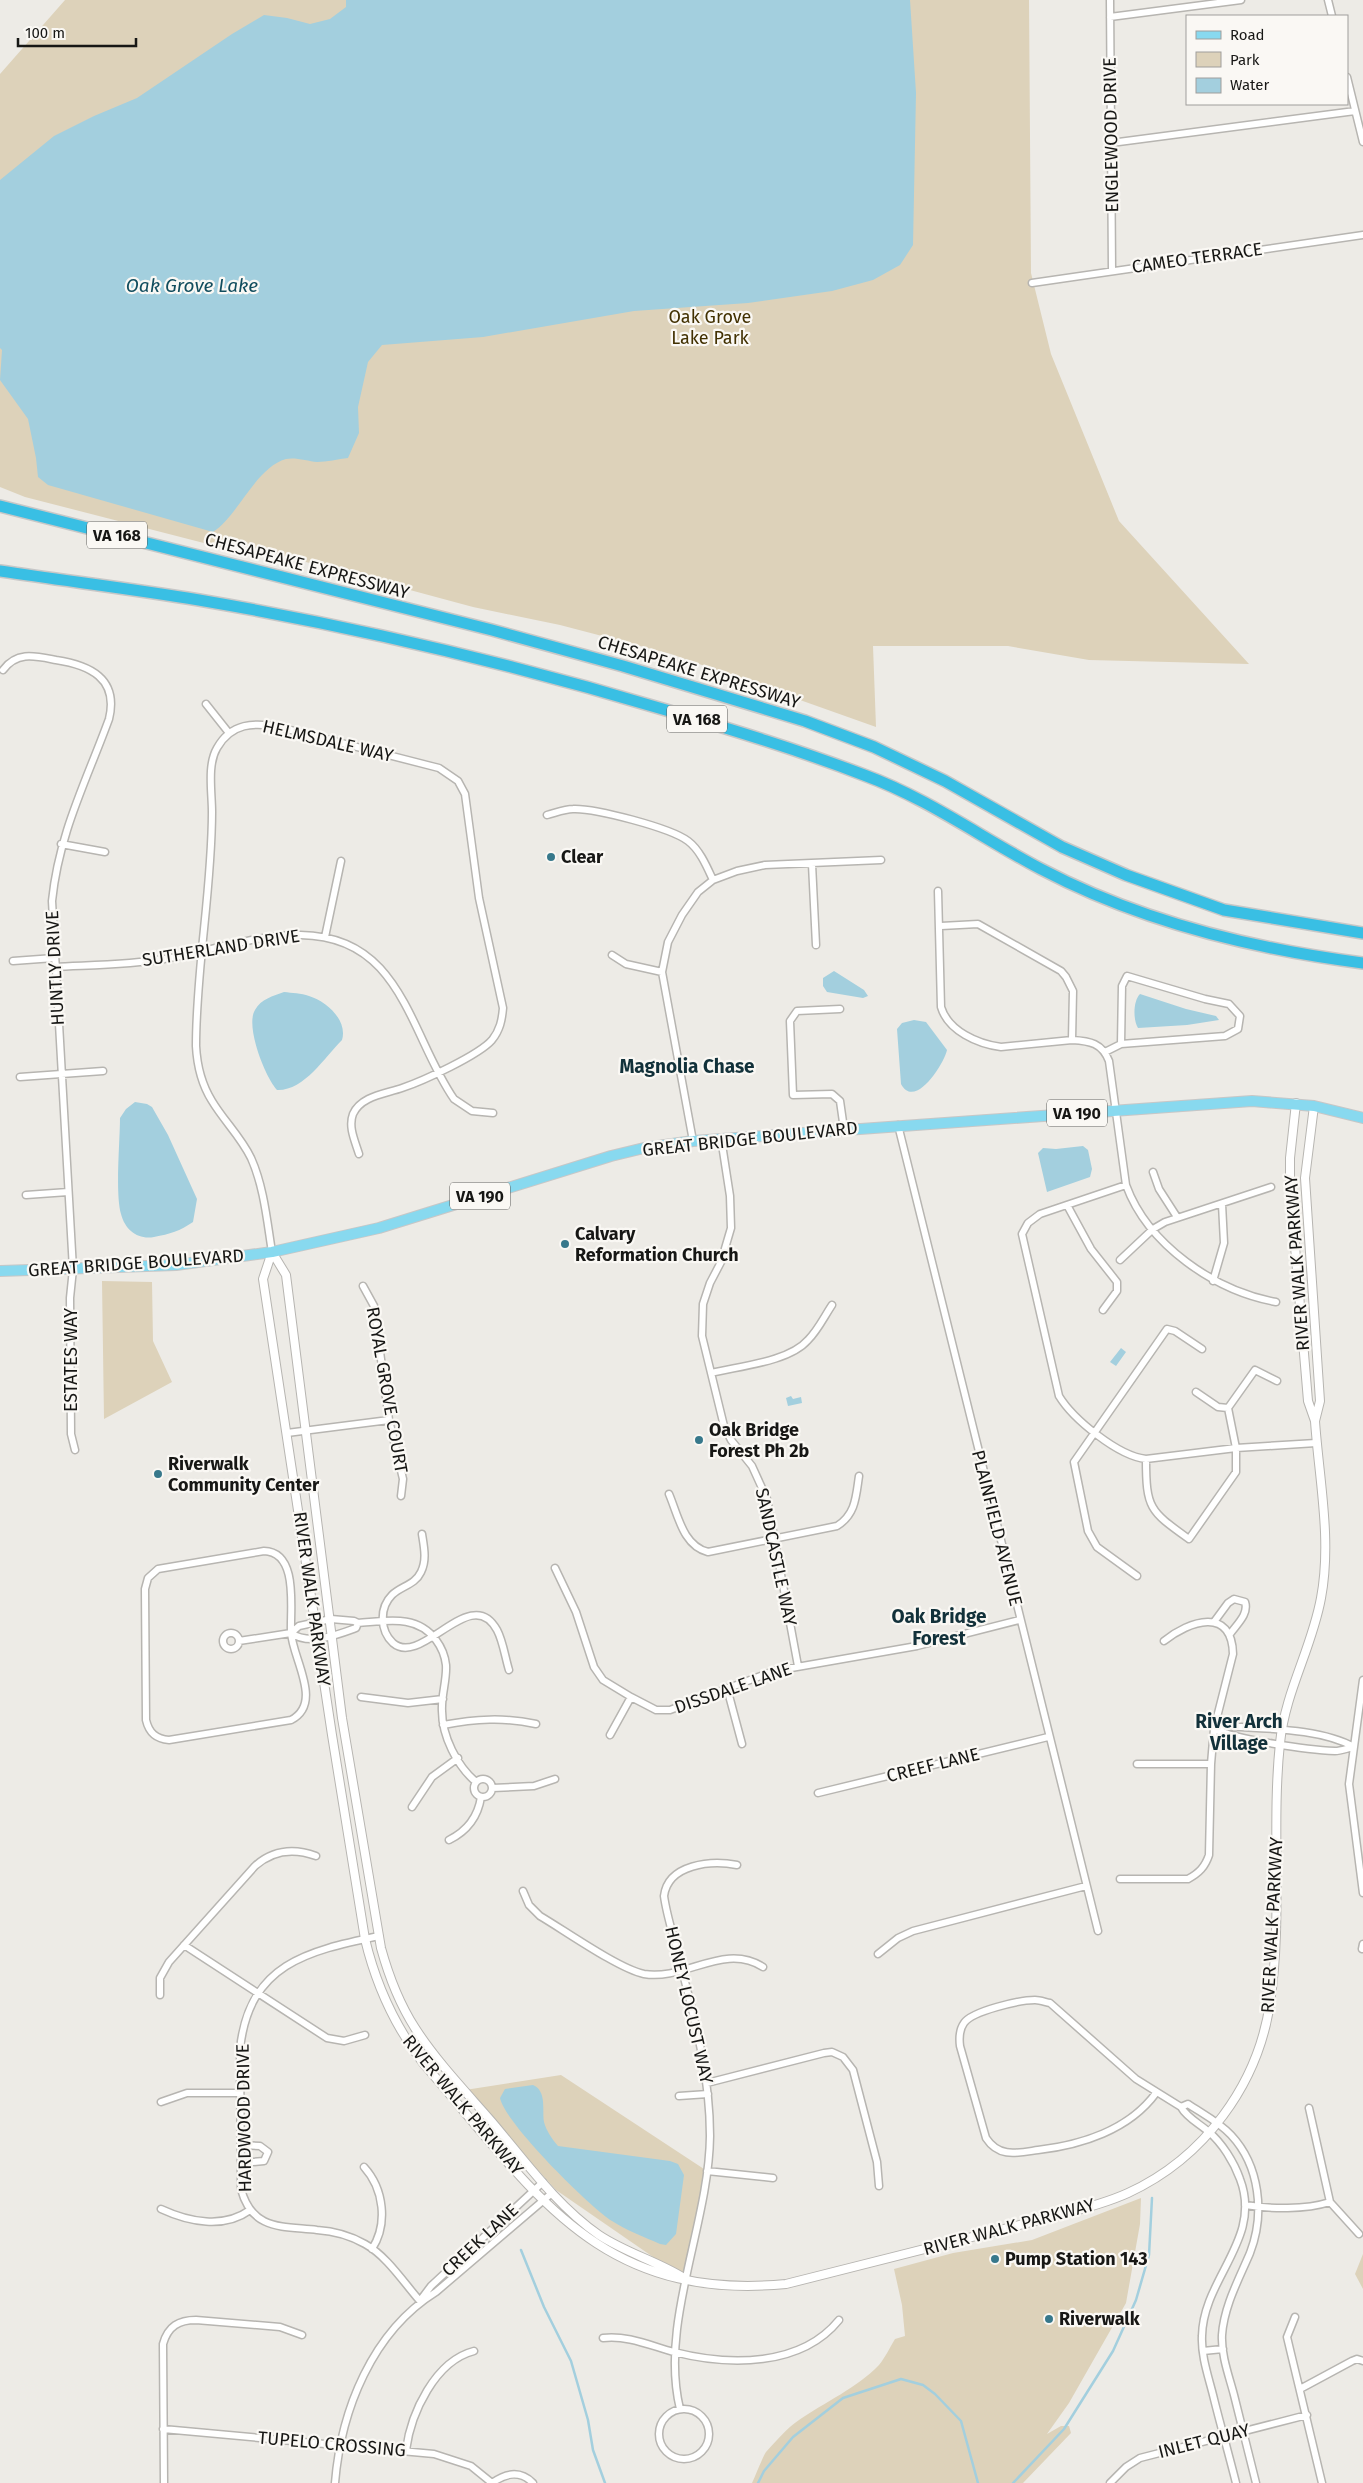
<svg xmlns="http://www.w3.org/2000/svg" width="1363" height="2483" font-family="'Fira Sans',sans-serif">
  <style>
    .green { fill: #ddd2ba }
    .water { fill: #a3cfde }
    .lines { fill: none; stroke-linecap: round; stroke-linejoin: round }
    .stream { stroke: #a3cfde; stroke-width: 2.5 }
    .minor-casing { stroke: #b7b5b1; stroke-width: 9 }
    .tertiary-casing { stroke: #b7b5b1; stroke-width: 10 }
    .primary-casing { stroke: #c7c7c7; stroke-width: 12 }
    .motorway-casing { stroke: #c7c7c7; stroke-width: 14 }
    .minor { stroke: #fff; stroke-width: 6 }
    .tertiary { stroke: #fff; stroke-width: 8 }
    .primary { stroke: #88d9ef; stroke-width: 10 }
    .motorway { stroke: #39bfe4; stroke-width: 11 }
    .poi-dot { fill: #37788b; stroke: #faf8f4; stroke-width: 2 }
    .labels { text-anchor: middle; dominant-baseline: central; stroke-width: 4.5; stroke-linejoin: round; paint-order: stroke }
    .shield { fill: #faf8f4; stroke: #5b5a58; stroke-width: 1 }
    .shield-label { font-size: 16px; font-weight: bold; fill: #171715 }
    .street-label { font-size: 18px; fill: #171715; stroke: #faf8f4 }
    .park-label { font-size: 18px; fill: #423102; stroke: #faf8f4 }
    .poi-label { font-size: 18px; font-weight: bold; fill: #171715; stroke: #faf8f4; text-anchor: start }
    .water-label { font-size: 19px; font-style: italic; fill: #114d5e; stroke: #faf8f4 }
    .neighbourhood-label { font-size: 19px; font-weight: bold; fill: #12313a; stroke: #faf8f4 }
  </style>
  <rect width="100%" height="100%" fill="#edebe6"/>
  <path class="green" d="M 65,0 L 1029,0 L 1031,273 L 1051,354 L 1119,521 L 1249,664 L 1089,660 L 1008,646 L 873,646 L 876,727 L 671,654 L 560,625 L 473,607 L 239,544 L 231,550 L 25,497 L 0,487 L 0,74 Z
    M 102,1281 L 152,1282 L 153,1341 L 172,1382 L 104,1419 Z
    M 561,2075 L 707,2171 L 685,2279 L 556,2190 L 465,2090 Z
    M 1141,2198 L 1140,2224 L 1126,2303 L 1069,2403 L 1047,2434 L 1061,2426 L 1069,2426 L 1071,2433 L 1023,2483 L 752,2483 C 755,2477 764,2454 766,2452 C 776,2441 787,2428 799,2420 C 825,2402 857,2388 879,2365 C 885,2358 890,2347 895,2339 L 905,2336 L 902,2305 L 894,2269 L 953,2253 L 1032,2240 Z
    M 1363,2254 L 1363,2289 L 1355,2274 Z"/>
  <path class="water" d="M 346,0 L 910,0 L 916,93 L 913,245 L 900,265 L 873,280 L 832,291 L 748,303 L 634,311 L 483,337 L 382,345 L 368,362 L 358,407 L 359,433 L 348,458 C 338,459 327,462 317,462 C 308,461 295,457 286,459 C 256,467 238,516 213,532 L 48,485 L 38,477 L 36,458 L 28,419 L 0,380 L 2,350 L 0,348 L 0,180 L 54,136 L 94,116 L 137,98 L 232,34 L 264,15 L 287,18 L 310,24 L 330,19 L 346,7 Z
    M 834,971 L 864,990 L 868,996 L 863,998 L 827,992 L 823,986 L 823,978 Z
    M 284,992 C 292,993 301,993 309,996 C 326,1001 348,1020 342,1040 C 324,1058 304,1091 277,1090 C 265,1077 245,1026 255,1010 C 261,999 273,996 284,992 Z
    M 1140,994 L 1186,1009 L 1216,1016 L 1219,1020 L 1187,1025 L 1138,1028 C 1133,1020 1133,1001 1140,994 Z
    M 914,1020 L 926,1022 L 947,1050 C 944,1064 915,1110 901,1084 L 897,1029 L 902,1023 Z
    M 135,1102 L 147,1104 L 152,1107 L 168,1135 L 197,1199 L 193,1222 C 180,1231 170,1234 154,1237 C 138,1240 125,1230 121,1214 C 115,1193 120,1142 120,1118 L 126,1109 Z
    M 1083,1146 L 1088,1150 L 1092,1169 L 1090,1177 L 1047,1192 L 1038,1153 L 1043,1148 L 1056,1149 Z
    M 1121,1348 L 1126,1352 L 1116,1366 L 1110,1362 Z
    M 791,1396 L 793,1399 L 801,1397 L 802,1403 L 788,1406 L 786,1398 Z
    M 533,2085 C 547,2091 542,2110 544,2122 C 546,2130 552,2139 558,2146 L 670,2161 L 678,2164 L 684,2175 L 676,2234 L 666,2245 L 660,2244 C 644,2237 626,2230 612,2221 C 588,2205 505,2123 500,2098 L 505,2089 Z"/>
  <g class="lines">
    <path class="stream" d="M 521,2250 L 544,2307 L 571,2361 L 588,2420 L 593,2450 L 605,2483
      M 758,2483 L 764,2471 L 793,2437 L 843,2398 L 901,2379 L 923,2385 L 935,2394 L 961,2421 L 978,2483
      M 1013,2483 L 1064,2429 L 1113,2351 L 1136,2300 L 1149,2255 L 1152,2198"/>
    <defs>
      <path id="minor" d="M 1110,0 L 1112,270
        M 1328,0 L 1332,16
        M 1110,17 L 1241,0
        M 1347,77 L 1363,142
        M 1111,143 L 1355,111
        M 1032,283 L 1363,235
        M 3,670 C 17,651 35,656 56,660 C 89,665 119,678 109,719 C 86,782 59,833 52,901 L 73,1269 L 70,1298 L 71,1434 L 75,1450
        M 206,704 L 229,733
        M 547,815 C 555,813 565,809 573,809 C 595,808 671,828 688,841 C 700,850 707,867 713,880
        M 61,844 L 105,852
        M 812,864 L 816,945
        M 938,891 L 941,1007 C 948,1031 978,1044 1001,1047 L 1072,1040
        M 941,926 L 978,924 L 1061,971 L 1066,977 L 1073,991 L 1072,1040 C 1090,1041 1102,1043 1109,1061 L 1126,1185 C 1148,1245 1215,1291 1276,1302
        M 325,937 L 341,861
        M 612,955 L 626,964 L 662,972
        M 13,961 L 54,958
        M 54,967 C 91,965 128,965 164,959 C 233,948 323,906 380,968 C 413,1004 426,1059 454,1099 L 472,1111 L 493,1113
        M 840,1009 L 797,1011 L 790,1021 L 793,1095 L 832,1094 L 840,1101 L 844,1129
        M 1105,1052 L 1121,1044 L 1225,1036 L 1238,1029 L 1240,1016 L 1229,1004 L 1205,999 L 1127,976 L 1122,986 L 1121,1044
        M 20,1077 L 103,1071
        M 898,1125 L 1098,1931
        M 721,1138 L 730,1196 L 731,1228 L 721,1262 L 710,1283 L 703,1304 L 702,1336 L 724,1426 L 731,1440 L 752,1466 L 767,1499 L 798,1666
        M 693,1141 L 662,972 L 668,942 L 682,915 L 698,892 L 713,880 L 737,871 L 765,865 L 881,860
        M 1153,1172 L 1159,1189 L 1177,1217
        M 1126,1185 L 1040,1214 L 1028,1223 L 1022,1234 L 1059,1396 C 1073,1419 1118,1456 1146,1459 L 1236,1448 L 1316,1443
        M 26,1195 L 68,1192
        M 1067,1205 L 1091,1249 L 1117,1282 L 1117,1291 L 1103,1310
        M 272,1252 C 267,1221 264,1187 251,1158 C 241,1137 224,1121 212,1101 C 202,1085 197,1065 196,1046 C 196,968 212,890 212,812 C 212,792 207,765 217,748 C 231,723 254,722 279,727 L 439,768 L 458,781 L 465,794 L 479,898 L 503,1008 C 502,1020 500,1030 492,1040 C 479,1055 423,1081 402,1088 C 385,1094 361,1096 353,1114 C 348,1127 355,1141 359,1154
        M 1120,1260 L 1153,1229 L 1165,1222 L 1271,1187
        M 1213,1281 L 1224,1243 L 1222,1204
        M 363,1286 L 374,1306 L 389,1420 L 403,1479 L 401,1496
        M 711,1373 C 739,1366 789,1362 808,1340 C 818,1330 824,1317 832,1305
        M 1196,1392 L 1218,1407 L 1228,1408
        M 287,1433 L 389,1420
        M 1146,1459 C 1146,1509 1150,1511 1189,1539 L 1236,1472 L 1236,1448 L 1228,1408 L 1255,1370 L 1277,1381
        M 669,1494 C 678,1515 683,1546 708,1552 L 837,1526 C 856,1514 856,1496 859,1476
        M 422,1534 C 424,1547 427,1560 421,1572 C 415,1585 401,1586 392,1595 C 379,1608 380,1631 393,1643 C 422,1668 471,1582 497,1630 C 503,1641 505,1657 509,1670
        M 264,1551 C 299,1552 290,1609 291,1632 C 292,1658 324,1703 291,1720 L 169,1740 C 156,1739 149,1733 146,1720 L 145,1589 L 148,1578 L 158,1569 Z
        M 555,1568 L 576,1612 L 594,1667 L 603,1680 L 631,1697 L 656,1710 L 670,1710 L 774,1671 L 917,1646 L 1019,1620
        M 1137,1576 L 1097,1547 L 1088,1531 L 1074,1462 L 1167,1329 L 1175,1331 L 1202,1349
        M 1214,1622 L 1228,1603 L 1234,1599 L 1245,1602 C 1249,1614 1237,1624 1230,1634
        M 358,1623 C 387,1621 417,1614 436,1640 C 442,1648 445,1656 446,1665 C 447,1680 441,1696 442,1711 C 442,1736 457,1766 476,1782
        M223 1641a8 8 0 1 1 16 0a8 8 0 1 1-16 0Z
        M 239,1641 L 291,1633 L 299,1626 L 331,1619 L 354,1621 L 358,1623 L 356,1628 C 337,1635 309,1646 291,1633
        M 1363,1680 L 1349,1784 L 1363,1893
        M 727,1688 L 742,1744
        M 361,1697 L 408,1703 L 443,1699
        M 443,1725 C 475,1719 504,1717 536,1724
        M 1225,1726 C 1265,1729 1320,1728 1354,1747 C 1348,1748 1341,1751 1335,1751 C 1308,1750 1238,1740 1214,1729 Z
        M 610,1735 L 631,1697
        M 1137,1764 L 1211,1764
        M474 1788a9 9 0 1 1 18 0a9 9 0 1 1-18 0Z
        M 492,1788 L 534,1786 L 555,1779
        M 818,1793 L 1048,1737
        M 412,1807 L 432,1777 L 458,1758
        M 449,1840 C 467,1831 478,1817 481,1797
        M 1120,1879 L 1188,1879 C 1199,1873 1205,1867 1209,1855 L 1211,1764 L 1214,1729 L 1233,1654 C 1232,1606 1189,1621 1164,1641
        M 523,1891 L 529,1905 L 540,1916 C 564,1930 619,1969 644,1974 C 685,1981 724,1942 763,1967
        M 379,1936 C 307,1951 249,1964 240,2049 L 241,2189 C 252,2231 283,2226 317,2230 C 333,2231 351,2236 365,2244 C 387,2256 404,2283 420,2301
        M 184,1945 L 327,2038 L 344,2041 L 365,2035
        M 1362,1949 L 1363,1944
        M 878,1954 L 898,1938 L 913,1931 L 1086,1886
        M 160,1995 L 160,1978 L 169,1962 L 255,1866 C 273,1850 294,1848 316,1856
        M 707,2083 L 824,2053 L 832,2052 L 843,2057 L 853,2070 L 877,2162 L 879,2186
        M 1156,2093 C 1129,2130 1081,2145 1038,2150 C 1017,2153 999,2158 986,2138 L 960,2046 C 959,2038 959,2030 964,2023 C 972,2011 1020,2000 1035,2000 C 1040,2000 1045,2002 1050,2003 L 1136,2079 L 1181,2107 C 1187,2118 1200,2124 1209,2132 C 1222,2143 1234,2162 1240,2179 C 1263,2239 1203,2278 1202,2336 C 1201,2357 1209,2378 1214,2399 C 1221,2427 1229,2455 1236,2483
        M 679,2096 L 708,2094
        M 161,2102 L 187,2093 L 240,2093
        M 1181,2107 L 1188,2104 C 1203,2114 1219,2122 1231,2135 C 1260,2166 1265,2214 1250,2253 C 1239,2279 1224,2306 1222,2335 C 1221,2355 1229,2376 1234,2395 C 1241,2424 1249,2454 1256,2483
        M 1309,2108 L 1330,2202 L 1359,2234
        M 241,2145 L 260,2146 L 268,2152 L 264,2161 L 241,2163
        M 364,2167 C 384,2189 388,2224 372,2249
        M 707,2171 L 773,2178
        M 1245,2205 C 1270,2209 1305,2210 1330,2202
        M 161,2209 C 189,2222 224,2229 250,2210
        M 422,2298 L 431,2286 L 543,2182
        M 1295,2317 L 1287,2337 L 1322,2483
        M 603,2338 C 628,2335 651,2346 674,2352 C 729,2366 801,2367 839,2320
        M 1203,2351 L 1223,2349
        M 1300,2389 L 1352,2361 L 1357,2359 L 1363,2361
        M 680,2409 C 659,2323 709,2225 710,2136 C 710,2076 695,2020 680,1962 C 675,1940 667,1918 664,1896 C 668,1864 711,1860 737,1865
        M659 2434a25 25 0 1 1 50 0a25 25 0 1 1-50 0Z
        M 163,2429 L 434,2454 L 471,2466 L 492,2483 C 506,2473 520,2470 533,2483
        M 406,2450 C 411,2413 435,2361 474,2351
        M 164,2483 L 163,2344 C 168,2326 179,2320 196,2320 L 280,2327 L 302,2335
        M 335,2483 C 341,2410 372,2332 436,2292 L 552,2193
        M 1110,2483 L 1126,2467 L 1140,2458 L 1307,2415"/>
      <path id="tertiary" d="M 1314,1106 L 1305,1178 L 1320,1401 L 1315,1421
        M 272,1252 L 263,1279 L 332,1735 L 365,1939 C 376,1985 394,2025 423,2063 C 533,2189 596,2302 786,2284 L 1059,2215 C 1083,2209 1106,2203 1128,2193 C 1204,2158 1258,2085 1270,2003 C 1283,1919 1271,1827 1280,1743 C 1285,1692 1312,1648 1321,1598 C 1332,1540 1319,1479 1315,1421 L 1308,1401 L 1290,1187 L 1290,1158 L 1296,1103
        M 272,1252 L 286,1275 L 342,1718 L 381,1948 C 389,1977 399,2003 415,2028 C 437,2062 466,2092 492,2122 C 525,2161 557,2206 599,2235 C 626,2253 657,2261 684,2278"/>
      <path id="primary" d="M 0,1271 L 176,1265 L 272,1252 L 379,1228 L 611,1156 L 644,1148 L 693,1141 L 1252,1101 L 1314,1106 L 1363,1118"/>
      <path id="motorway" d="M 0,506 L 492,630 L 623,666 L 805,721 L 874,747 L 945,781 L 1062,847 L 1126,875 L 1224,910 L 1363,933
        M 0,571 C 66,581 133,589 199,600 C 357,627 513,664 666,710 C 733,730 799,750 864,775 C 927,798 982,838 1041,869 C 1140,921 1253,949 1363,963"/>
    </defs>
    <use href="#minor" class="minor-casing"/>
    <use href="#tertiary" class="tertiary-casing"/>
    <use href="#primary" class="primary-casing"/>
    <use href="#motorway" class="motorway-casing"/>
    <use href="#minor" class="minor"/>
    <use href="#tertiary" class="tertiary"/>
    <use href="#primary" class="primary"/>
    <use href="#motorway" class="motorway"/>
  </g>
  <g class="poi-dot">
    <circle cx="551" cy="857" r="5"/>
    <circle cx="565" cy="1244" r="5"/>
    <circle cx="699" cy="1440" r="5"/>
    <circle cx="158" cy="1474" r="5"/>
    <circle cx="995" cy="2259" r="5"/>
    <circle cx="1049" cy="2319" r="5"/>
  </g>
  <g class="labels">
    <g class="shield">
      <rect x="87" y="521.5" width="60" height="27" rx="4"/>
      <rect x="667" y="705.5" width="60" height="27" rx="4"/>
      <rect x="1047" y="1099.5" width="60" height="27" rx="4"/>
      <rect x="450" y="1182.5" width="60" height="27" rx="4"/>
    </g>
    <g class="shield-label">
      <text x="117" y="535">VA 168</text>
      <text x="697" y="719">VA 168</text>
      <text x="1077" y="1113">VA 190</text>
      <text x="480" y="1196">VA 190</text>
    </g>
    <g class="street-label">
      <text transform="translate(1111 135) rotate(-91)">ENGLEWOOD DRIVE</text>
      <text transform="translate(1197 258) rotate(-8)">CAMEO TERRACE</text>
      <text transform="translate(307 566) rotate(15)">CHESAPEAKE EXPRESSWAY</text>
      <text transform="translate(699 672) rotate(17)">CHESAPEAKE EXPRESSWAY</text>
      <text transform="translate(328 741) rotate(13)">HELMSDALE WAY</text>
      <text transform="translate(221 948) rotate(-9)">SUTHERLAND DRIVE</text>
      <text transform="translate(55 968) rotate(-93)">HUNTLY DRIVE</text>
      <text transform="translate(750 1139) rotate(-6)">GREAT BRIDGE BOULEVARD</text>
      <text transform="translate(136 1263) rotate(-4)">GREAT BRIDGE BOULEVARD</text>
      <text transform="translate(1297 1263) rotate(-94)">RIVER WALK PARKWAY</text>
      <text transform="translate(71 1360) rotate(-90)">ESTATES WAY</text>
      <text transform="translate(387 1390) rotate(80)">ROYAL GROVE COURT</text>
      <text transform="translate(997 1528) rotate(76)">PLAINFIELD AVENUE</text>
      <text transform="translate(776 1557) rotate(78)">SANDCASTLE WAY</text>
      <text transform="translate(312 1599) rotate(82)">RIVER WALK PARKWAY</text>
      <text transform="translate(733 1688) rotate(-19)">DISSDALE LANE</text>
      <text transform="translate(933 1765) rotate(-14)">CREEF LANE</text>
      <text transform="translate(1272 1925) rotate(-87)">RIVER WALK PARKWAY</text>
      <text transform="translate(689 2005) rotate(77)">HONEY LOCUST WAY</text>
      <text transform="translate(463 2105) rotate(50)">RIVER WALK PARKWAY</text>
      <text transform="translate(244 2118) rotate(-91)">HARDWOOD DRIVE</text>
      <text transform="translate(1009 2227) rotate(-15)">RIVER WALK PARKWAY</text>
      <text transform="translate(480 2240) rotate(-43)">CREEK LANE</text>
      <text transform="translate(1204 2441) rotate(-14)">INLET QUAY</text>
      <text transform="translate(332 2444) rotate(5)">TUPELO CROSSING</text>
    </g>
    <g class="park-label">
      <text x="710" y="317">Oak Grove<tspan x="710" dy="21">Lake Park</tspan></text>
    </g>
    <g class="poi-label">
      <text x="561" y="857">Clear</text>
      <text x="575" y="1234">Calvary<tspan x="575" dy="21">Reformation Church</tspan></text>
      <text x="709" y="1430">Oak Bridge<tspan x="709" dy="21">Forest Ph 2b</tspan></text>
      <text x="168" y="1464">Riverwalk<tspan x="168" dy="21">Community Center</tspan></text>
      <text x="1005" y="2259">Pump Station 143</text>
      <text x="1059" y="2319">Riverwalk</text>
    </g>
    <g class="water-label">
      <text x="192" y="285">Oak Grove Lake</text>
    </g>
    <g class="neighbourhood-label">
      <text x="687" y="1066">Magnolia Chase</text>
      <text x="939" y="1616">Oak Bridge<tspan x="939" dy="22">Forest</tspan></text>
      <text x="1239" y="1721">River Arch<tspan x="1239" dy="22">Village</tspan></text>
    </g>
  </g>
  <rect x="1186" y="15" width="162" height="90" fill="#faf8f4" stroke="#9f9e9b"/>
  <rect x="1196" y="31" width="25" height="8" fill="#88d9ef" stroke="#9f9e9b"/>
  <text x="1230" y="40" font-size="15" fill="#171715">Road</text>
  <rect x="1196" y="52" width="25" height="15" fill="#ddd2ba" stroke="#9f9e9b"/>
  <text x="1230" y="65" font-size="15" fill="#171715">Park</text>
  <rect x="1196" y="78" width="25" height="15" fill="#a3cfde" stroke="#9f9e9b"/>
  <text x="1230" y="90" font-size="15" fill="#171715">Water</text>
  <path d="M18 38v8h118v-8" fill="none" stroke="#171715" stroke-width="2.5"/>
  <text x="25" y="38" font-size="15" fill="#171715" stroke="#faf8f4" stroke-width="4" paint-order="stroke">100 m</text>
</svg>
